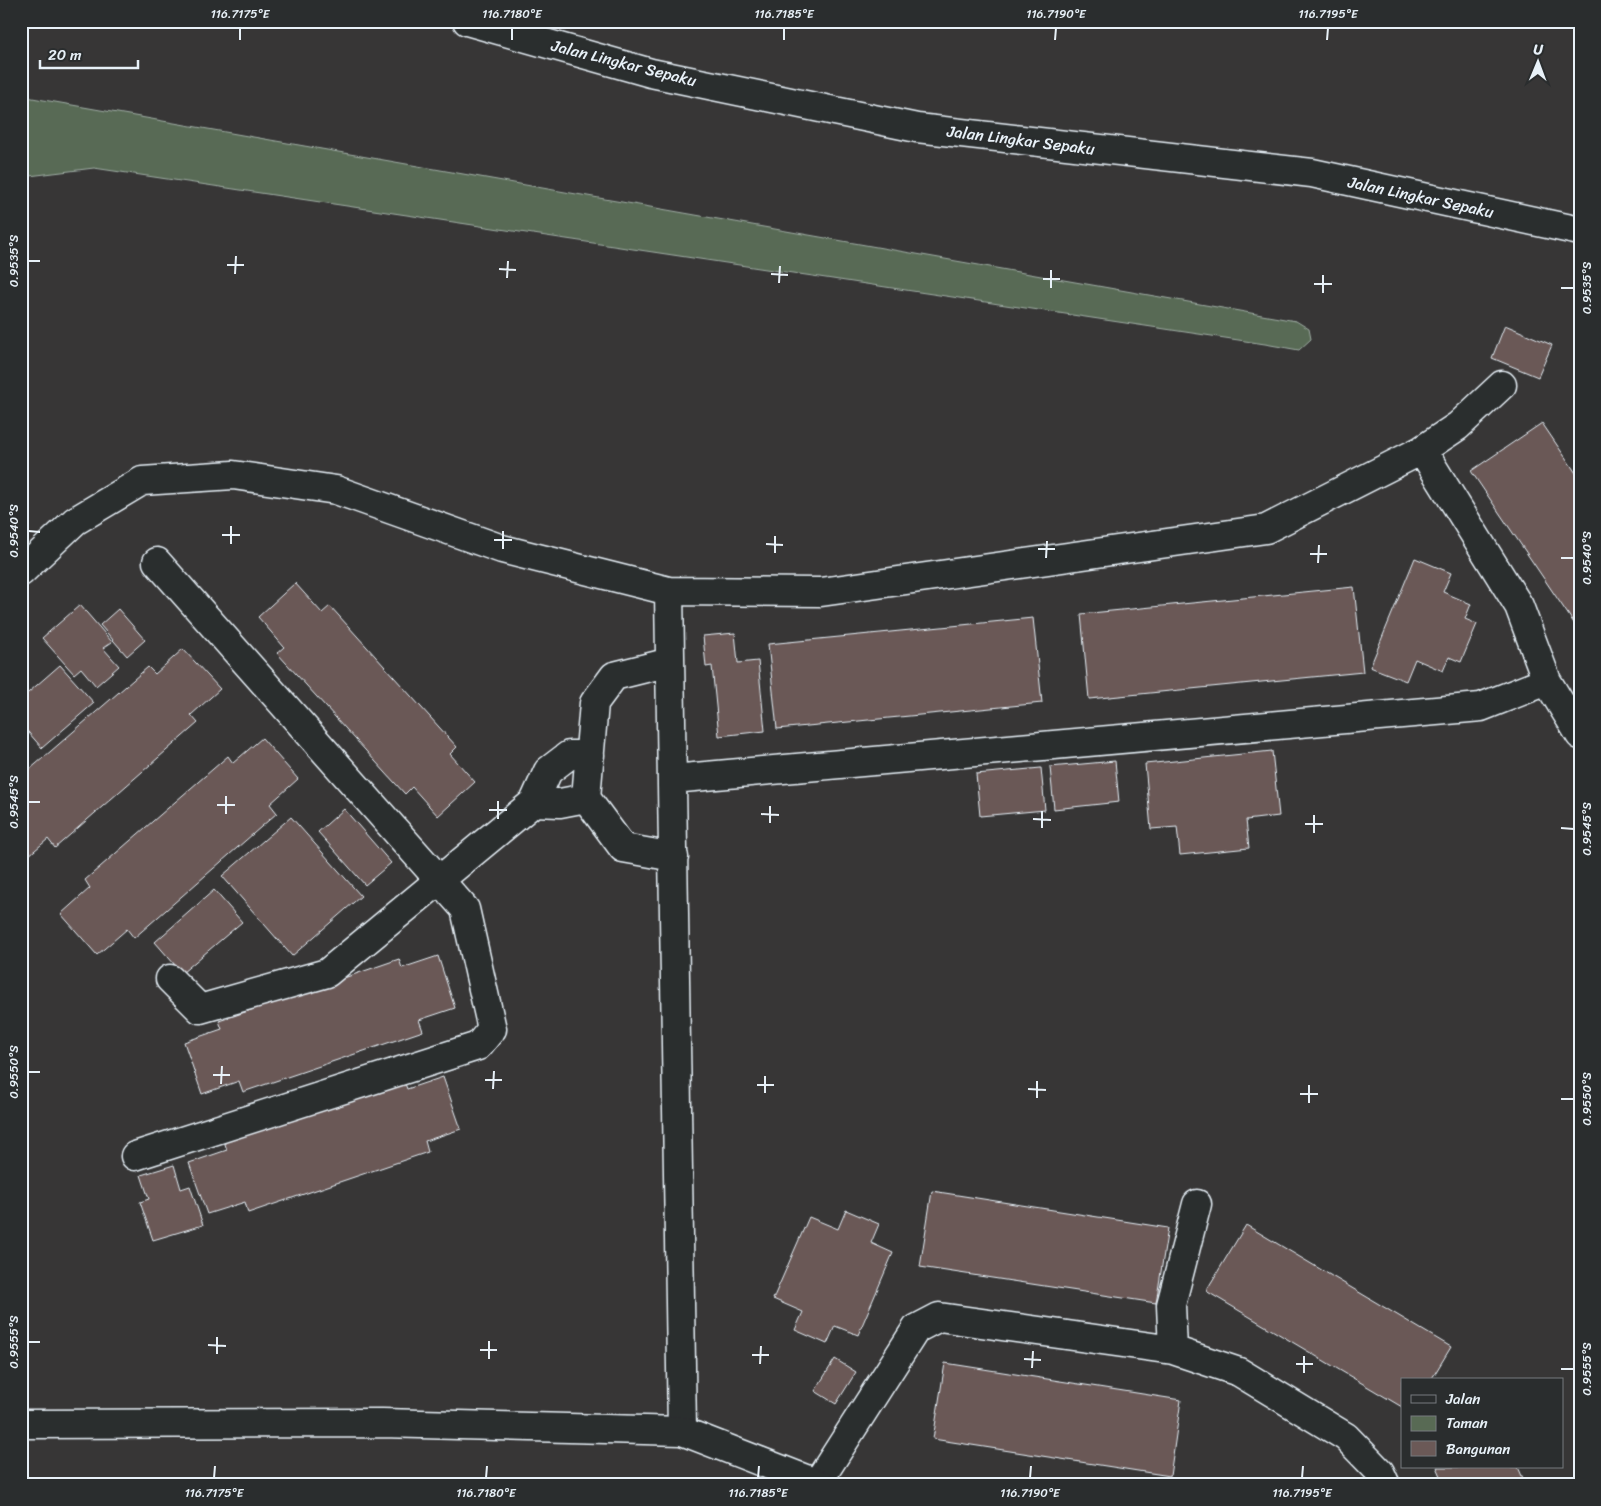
<svg xmlns="http://www.w3.org/2000/svg" width="1601" height="1506" font-family="Sriracha,sans-serif">
  <style>
    .green { fill: #586a54; stroke: #a0aea6 }
    .building { fill: #6b5957; stroke: #e8f1f8 }
    .lines { fill: none; stroke-linecap: round; stroke-linejoin: round }
    .minor-casing { stroke: #e8f1f8; stroke-width: 31 }
    .tertiary-casing { stroke: #e8f1f8; stroke-width: 31 }
    .minor { stroke: #2a2d2e; stroke-width: 28 }
    .tertiary { stroke: #2a2d2e; stroke-width: 28 }
    .ticks { fill: none; stroke: #e8f1f8; stroke-width: 2 }
    .labels { text-anchor: middle; dominant-baseline: central; stroke-width: 4.5; stroke-linejoin: round; paint-order: stroke }
    .street-label { font-size: 16px; fill: #e8f1f8; stroke: #2a2d2e }
    .neatline { fill: none; stroke: #e8f1f8; stroke-width: 2 }
    .ticks-label { font-size: 12px; text-anchor: middle; fill: #e8f1f8 }
  </style>
  <rect width="100%" height="100%" fill="#373636"/>
  <filter id="ink" filterUnits="userSpaceOnUse"><feTurbulence type="fractalNoise" baseFrequency=".02" numOctaves="2"/><feDisplacementMap in="SourceGraphic" scale="10" xChannelSelector="R" yChannelSelector="G"/><feConvolveMatrix kernelMatrix="1 2 1 2 8 2 1 2 1" color-interpolation-filters="sRGB"/></filter>
  <g filter="url(#ink)">
    <path class="green" d="M 21,96 L 1296,321 L 1309,329 L 1311,339 L 1299,350 L 1265,344 L 94,168 L 21,177 Z"/>
    <path class="building" d="M 1505,325 L 1552,345 L 1538,377 L 1492,358 Z
      M 1542,423 L 1580,479 L 1580,632 L 1471,471 Z
      M 1415,558 L 1451,573 L 1443,592 L 1471,604 L 1465,619 L 1477,624 L 1461,662 L 1449,657 L 1443,671 L 1415,659 L 1406,681 L 1370,667 Z
      M 295,583 L 322,613 L 330,606 L 457,747 L 450,754 L 475,782 L 438,816 L 412,787 L 405,794 L 277,653 L 284,647 L 258,617 Z
      M 1354,587 L 1363,672 L 1089,699 L 1081,614 Z
      M 80,605 L 112,642 L 103,648 L 119,666 L 96,686 L 81,668 L 74,674 L 42,638 Z
      M 118,609 L 145,640 L 127,656 L 100,625 Z
      M 1033,618 L 1042,703 L 777,729 L 768,644 Z
      M 735,633 L 738,663 L 758,661 L 765,731 L 719,736 L 712,666 L 706,667 L 703,636 Z
      M 183,649 L 220,689 L 191,715 L 198,723 L 55,848 L 48,839 L 21,862 L 21,777 L 148,667 L 155,674 Z
      M 60,665 L 94,703 L 42,748 L 21,724 L 21,699 Z
      M 262,738 L 298,779 L 270,804 L 277,813 L 134,938 L 127,929 L 97,955 L 61,914 L 90,888 L 85,880 L 228,756 L 233,763 Z
      M 1272,751 L 1279,816 L 1246,820 L 1249,848 L 1180,855 L 1177,827 L 1151,829 L 1145,764 Z
      M 1115,761 L 1119,802 L 1054,809 L 1050,767 Z
      M 1041,768 L 1045,810 L 980,816 L 976,774 Z
      M 344,809 L 391,863 L 365,885 L 318,832 Z
      M 291,817 L 361,896 L 292,956 L 222,876 Z
      M 214,890 L 242,922 L 182,973 L 155,942 Z
      M 438,956 L 455,1008 L 419,1020 L 423,1031 L 243,1092 L 239,1081 L 202,1094 L 184,1042 L 222,1029 L 219,1021 L 399,959 L 402,968 Z
      M 443,1077 L 461,1129 L 425,1141 L 428,1152 L 248,1213 L 245,1202 L 207,1214 L 189,1163 L 227,1150 L 224,1141 L 404,1081 L 407,1089 Z
      M 174,1165 L 181,1189 L 190,1186 L 203,1225 L 153,1240 L 140,1202 L 149,1199 L 141,1175 Z
      M 932,1191 L 1168,1228 L 1156,1303 L 920,1267 Z
      M 846,1210 L 879,1224 L 871,1243 L 893,1253 L 858,1335 L 835,1326 L 827,1344 L 795,1330 L 803,1312 L 773,1299 L 809,1217 L 838,1229 Z
      M 1246,1225 L 1451,1347 L 1431,1380 L 1402,1380 L 1402,1407 L 1206,1291 Z
      M 835,1359 L 856,1372 L 836,1404 L 815,1391 Z
      M 945,1363 L 1181,1400 L 1170,1476 L 933,1439 Z
      M 1437,1467 L 1518,1467 L 1526,1485 L 1445,1485 Z"/>
    <g class="lines">
      <defs>
        <path id="minor" d="M 1422,450 L 1519,606 L 1547,681 L 1580,735
          M 21,572 L 75,521 L 142,481 L 233,475 L 336,490 L 502,549 L 669,591 L 821,592 L 1266,529 L 1422,450 L 1458,426 L 1502,385
          M 669,591 L 682,1431
          M 670,662 L 614,676 L 594,703 L 586,798 L 623,848 L 674,857
          M 672,779 L 1481,707 L 1547,681
          M 534,802 L 560,803 L 586,798
          M 170,979 L 200,1009 L 327,973 L 534,802 L 548,771 L 569,755 L 590,755
          M 135,1156 L 478,1046 L 492,1029 L 465,909 L 157,562
          M 1173,1350 L 1171,1305 L 1197,1204
          M 818,1482 L 916,1329 L 939,1317 L 1173,1350 L 1239,1372 L 1346,1437 L 1380,1472 L 1386,1485"/>
        <path id="tertiary" d="M 467,21 L 651,73 L 917,128 L 1312,173 L 1580,231
          M 21,1424 L 382,1423 L 682,1431 L 821,1485"/>
      </defs>
      <use href="#minor" class="minor-casing"/>
      <use href="#tertiary" class="tertiary-casing"/>
      <use href="#minor" class="minor"/>
      <use href="#tertiary" class="tertiary"/>
    </g>
  </g>
  <path class="ticks" d="M 240,40 L 240,28M 512,40 L 512,28M 784,40 L 784,28M 1055,40 L 1056,28M 1327,40 L 1328,28M 28,261 L 40,261M 227,265 L 244,265M 499,269 L 516,270M 235,274 L 236,256M 771,274 L 788,275M 507,278 L 508,261M 1043,279 L 1060,279M 779,283 L 780,266M 1314,284 L 1332,284M 1051,288 L 1051,270M 1561,288 L 1574,288M 1323,293 L 1323,275M 28,531 L 40,532M 222,535 L 240,535M 494,540 L 512,540M 231,544 L 231,526M 766,544 L 783,545M 503,549 L 503,531M 1038,549 L 1055,549M 775,553 L 775,536M 1310,554 L 1327,554M 1046,558 L 1047,541M 1561,558 L 1574,558M 1318,563 L 1319,545M 28,802 L 40,802M 217,805 L 235,805M 489,810 L 507,810M 226,814 L 226,796M 761,814 L 779,815M 498,819 L 498,801M 1033,819 L 1051,820M 770,823 L 770,806M 1305,824 L 1323,824M 1042,828 L 1042,811M 1561,828 L 1574,829M 1314,833 L 1314,815M 28,1072 L 40,1072M 213,1075 L 230,1075M 485,1080 L 502,1080M 221,1084 L 222,1066M 757,1085 L 774,1085M 493,1089 L 494,1071M 1028,1089 L 1046,1090M 765,1093 L 765,1076M 1300,1094 L 1318,1094M 1037,1098 L 1037,1081M 1561,1099 L 1574,1099M 1309,1103 L 1309,1085M 28,1342 L 40,1342M 208,1345 L 226,1346M 480,1350 L 497,1350M 217,1354 L 217,1337M 752,1355 L 769,1355M 489,1359 L 489,1341M 1024,1359 L 1041,1360M 760,1364 L 761,1346M 1296,1364 L 1313,1364M 1032,1368 L 1033,1351M 1561,1369 L 1574,1369M 1304,1373 L 1304,1356M 214,1478 L 215,1466M 486,1478 L 487,1466M 758,1478 L 759,1466M 1030,1478 L 1031,1466M 1302,1478 L 1303,1466"/>
  <g class="labels">
    <g class="street-label">
      <text transform="translate(624 63) rotate(14)">Jalan Lingkar Sepaku</text>
      <text transform="translate(1021 140) rotate(7)">Jalan Lingkar Sepaku</text>
      <text transform="translate(1421 197) rotate(12)">Jalan Lingkar Sepaku</text>
    </g>
  </g>
  <rect width="1601" height="1506" fill="none" stroke="#2a2d2e" stroke-width="55"/>
  <rect x="1401" y="1378" width="162" height="90" fill="#2a2d2e" stroke="#767b7f"/>
  <rect x="1411" y="1395" width="25" height="8" fill="#2a2d2e" stroke="#767b7f"/>
  <text x="1446" y="1404" font-size="15" fill="#e8f1f8">Jalan</text>
  <rect x="1411" y="1416" width="25" height="15" fill="#586a54" stroke="#767b7f"/>
  <text x="1446" y="1428" font-size="15" fill="#e8f1f8">Taman</text>
  <rect x="1411" y="1441" width="25" height="15" fill="#6b5957" stroke="#767b7f"/>
  <text x="1446" y="1454" font-size="15" fill="#e8f1f8">Bangunan</text>
  <g transform="translate(1538 62) rotate(1)" stroke="#2a2d2e" stroke-width="4" paint-order="stroke">
  <path d="M0-4L9 19L0 12L-9 19Z" fill="#e8f1f8"/>
  <text y="-8" font-size="14" font-weight="bold" text-anchor="middle" fill="#e8f1f8">U</text>
  </g>
  <path d="M40 60v8h98v-8" fill="none" stroke="#e8f1f8" stroke-width="2.5"/>
  <text x="48" y="60" font-size="15" fill="#e8f1f8" stroke="#2a2d2e" stroke-width="4" paint-order="stroke">20 m</text>
  <rect x="28" y="28" width="1546" height="1450" class="neatline"/>
  <g class="ticks-label">
    <text x="240" y="18">116.7175°E</text>
    <text x="512" y="18">116.7180°E</text>
    <text x="784" y="18">116.7185°E</text>
    <text x="1056" y="18">116.7190°E</text>
    <text x="1328" y="18">116.7195°E</text>
    <text transform="translate(14 261) rotate(-90)" y="4">0.9535°S</text>
    <text transform="translate(1587 288) rotate(-90)" y="4">0.9535°S</text>
    <text transform="translate(14 531) rotate(-90)" y="4">0.9540°S</text>
    <text transform="translate(1587 558) rotate(-90)" y="4">0.9540°S</text>
    <text transform="translate(14 802) rotate(-90)" y="4">0.9545°S</text>
    <text transform="translate(1587 829) rotate(-90)" y="4">0.9545°S</text>
    <text transform="translate(14 1072) rotate(-90)" y="4">0.9550°S</text>
    <text transform="translate(1587 1099) rotate(-90)" y="4">0.9550°S</text>
    <text transform="translate(14 1342) rotate(-90)" y="4">0.9555°S</text>
    <text transform="translate(1587 1369) rotate(-90)" y="4">0.9555°S</text>
    <text x="214" y="1497">116.7175°E</text>
    <text x="486" y="1497">116.7180°E</text>
    <text x="758" y="1497">116.7185°E</text>
    <text x="1030" y="1497">116.7190°E</text>
    <text x="1302" y="1497">116.7195°E</text>
  </g>
</svg>
